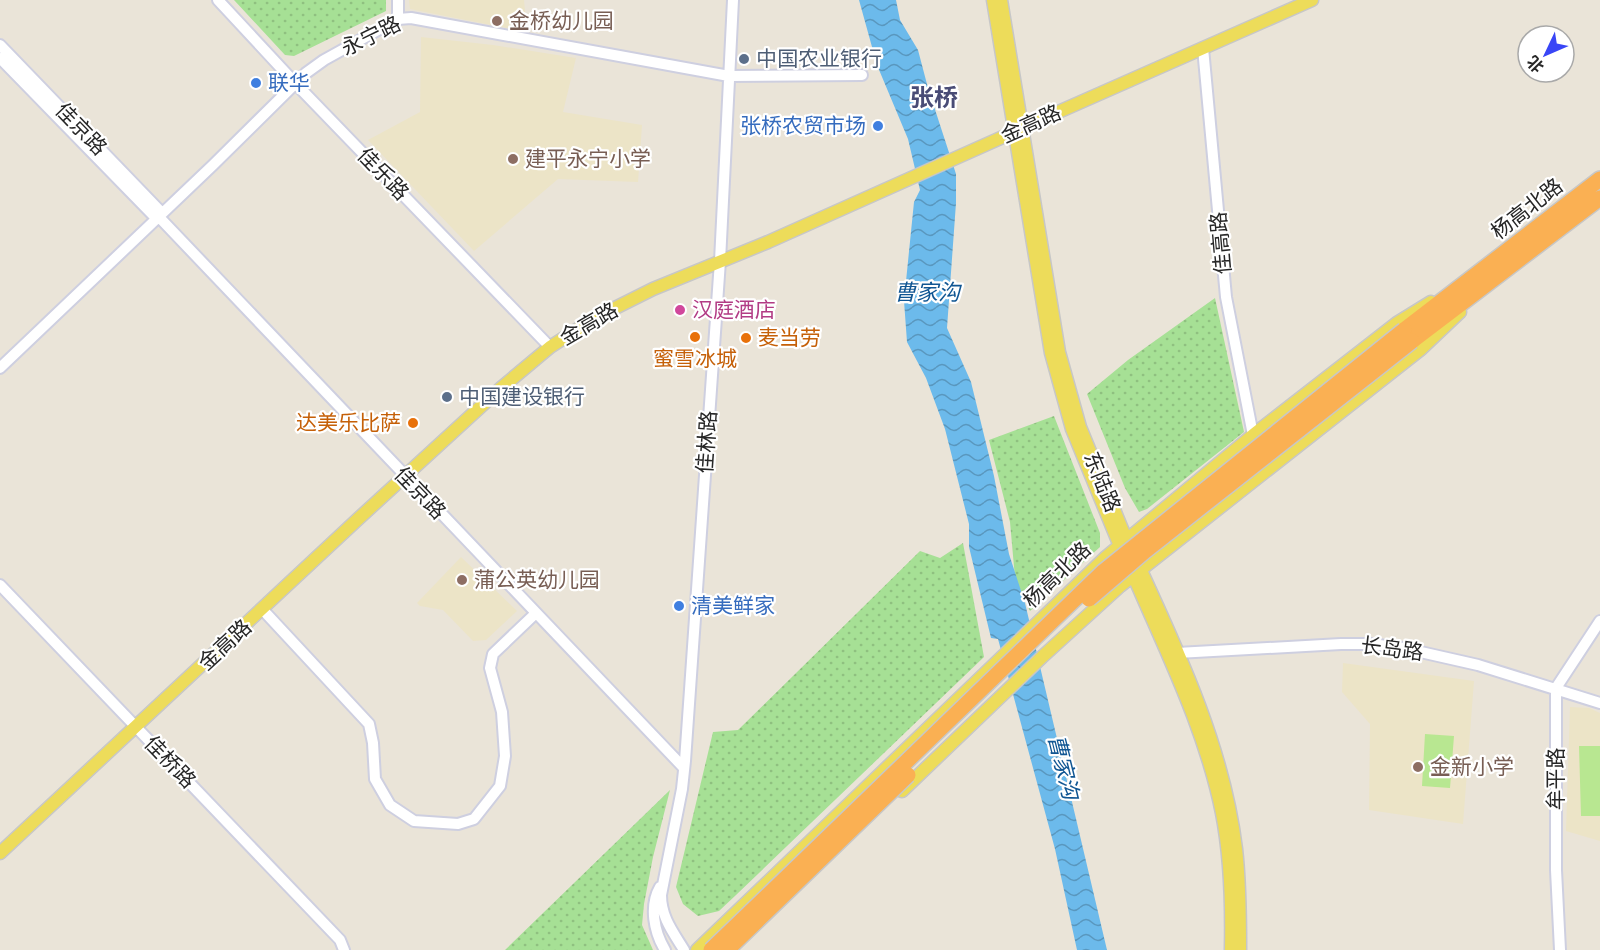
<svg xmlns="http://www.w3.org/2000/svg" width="1600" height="950" font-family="'Nunito Sans','Noto Sans SC',sans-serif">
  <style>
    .education { fill: #ece4c7 }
    .park { fill: url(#park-dots) }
    .pitch { fill: #b8e791 }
    .water { fill: url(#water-waves) }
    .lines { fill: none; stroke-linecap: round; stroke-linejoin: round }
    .minor-casing { stroke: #cecfe0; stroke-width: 14 }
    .major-casing { stroke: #c7c7c7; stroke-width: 15 }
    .highway-casing { stroke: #c7c7c7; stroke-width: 18 }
    .minor { stroke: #fff; stroke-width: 10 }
    .major { stroke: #eddc5a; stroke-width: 12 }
    .highway { stroke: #fab053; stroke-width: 15 }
    .highway-bridge-casing { stroke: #c7c7c7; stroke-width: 18; stroke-linecap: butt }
    .highway-bridge { stroke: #fab053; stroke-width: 15 }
    .education-dot { fill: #8d6e63; stroke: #fff; stroke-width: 2 }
    .service-dot { fill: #5c6f8a; stroke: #fff; stroke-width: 2 }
    .shop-dot { fill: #3f7fe0; stroke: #fff; stroke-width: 2 }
    .hotel-dot { fill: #d1479c; stroke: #fff; stroke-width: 2 }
    .food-dot { fill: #e8710a; stroke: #fff; stroke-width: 2 }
    .labels { text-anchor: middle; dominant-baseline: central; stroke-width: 4.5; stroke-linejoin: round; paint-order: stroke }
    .education-label { font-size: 21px; fill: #785e54; stroke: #fff; text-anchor: start }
    .street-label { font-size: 21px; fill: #272727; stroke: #fff }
    .service-label { font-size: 21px; fill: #4e5e75; stroke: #fff; text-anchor: start }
    .shop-label { font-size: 21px; fill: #366cbe; stroke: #fff; text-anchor: start }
    .hotel-label { font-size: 21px; fill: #b23c85; stroke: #fff; text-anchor: start }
    .food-label { font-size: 21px; fill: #c56008; stroke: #fff; text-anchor: start }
    .water-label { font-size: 22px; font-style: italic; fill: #105693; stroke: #fff }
    .quarter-label { font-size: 24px; font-weight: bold; fill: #494c76; stroke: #fff }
  </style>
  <defs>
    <pattern id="park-dots" width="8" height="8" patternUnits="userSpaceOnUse" patternTransform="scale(1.5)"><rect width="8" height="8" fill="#a6e095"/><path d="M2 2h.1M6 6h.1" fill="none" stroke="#8fc080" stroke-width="1.8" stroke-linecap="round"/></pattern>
    <pattern id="water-waves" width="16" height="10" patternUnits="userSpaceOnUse" patternTransform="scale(1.5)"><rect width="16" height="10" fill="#6cbaeb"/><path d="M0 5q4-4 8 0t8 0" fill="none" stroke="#5997be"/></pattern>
  </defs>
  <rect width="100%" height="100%" fill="#eae4d8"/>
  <path class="education" d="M 409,0 L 524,0 L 527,32 L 410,9 Z
    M 421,37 L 493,45 L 576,58 L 563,112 L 642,125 L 638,182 L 558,179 L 474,251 L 368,140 L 420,112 Z
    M 461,557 L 517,611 L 486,640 L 473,641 L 443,610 L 420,606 L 417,603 Z
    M 1343,663 L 1474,681 L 1463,824 L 1369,810 L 1370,724 L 1342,692 Z
    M 1570,707 L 1589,708 L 1600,713 L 1600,841 L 1566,831 Z"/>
  <path class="park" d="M 234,0 L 386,0 L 386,11 L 294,56 L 285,55 Z
    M 1215,298 L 1244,432 L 1147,509 L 1139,512 L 1125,488 L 1087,394 L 1128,360 Z
    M 1054,416 L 1100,533 L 1100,547 L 1030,611 L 1015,578 L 1010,522 L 989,440 Z
    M 963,543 L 984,657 L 736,895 L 719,911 L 698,916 L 683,904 L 676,887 L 713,732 L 738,730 L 920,551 L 940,558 Z
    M 670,790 L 653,857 L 644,904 L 642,925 L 653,950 L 505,950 Z"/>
  <path class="pitch" d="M 1425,734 L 1454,736 L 1450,788 L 1422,786 Z
    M 1579,746 L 1600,746 L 1600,816 L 1581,816 Z"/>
  <path class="water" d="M 859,0 L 896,0 L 900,20 L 918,50 L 928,88 L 956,174 L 956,203 L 947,328 L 971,382 L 994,476 L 1009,554 L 1025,603 L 1107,950 L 1077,950 L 1055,849 L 998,639 L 991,638 L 969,547 L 969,524 L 945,429 L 926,378 L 907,342 L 904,301 L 914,202 L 920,190 L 908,139 L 877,65 Z"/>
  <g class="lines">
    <defs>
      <path id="minor" d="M 218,0 L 295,83 L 550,347
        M 398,0 L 398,19
        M 0,45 L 162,213
        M 1203,48 L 1226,297 L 1253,435
        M 0,58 L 156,218
        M 158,216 L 684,768
        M 0,368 L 213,165 L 306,73 L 324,60 L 398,19 L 411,18 L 729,76 L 862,75
        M 0,585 L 340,940 L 344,950
        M 263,610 L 369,724 L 373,743 L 375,779 L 390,805 L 414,821 L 458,824 L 474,819 L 500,786 L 505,756 L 502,712 L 490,668 L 493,654 L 536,613
        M 1177,653 L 1341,644 L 1371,644 L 1403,648 L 1478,665 L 1600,703
        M 660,887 C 649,906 654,932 665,950
        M 684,950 C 673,932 661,917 661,895 L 682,789 L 685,761 L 720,261 L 733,0
        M 1560,950 L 1556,870 L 1556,688 L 1600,621"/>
      <path id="major" d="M 993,0 L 1051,353 L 1072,429 L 1122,551
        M 1001,0 L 1059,352 L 1080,427 L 1129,546
        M 1022,128 L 1312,0
        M 1138,564 C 1180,655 1224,749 1236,849 C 1240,883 1240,916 1240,950
        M 1131,570 C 1165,650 1205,728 1222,813 C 1231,859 1232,904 1231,950
        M 902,791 L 1042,657 L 1120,586 L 1421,349 L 1460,312
        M 0,853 L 358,519 L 501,388 L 550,347 L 595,318 L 653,289 L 768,242 L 1014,132
        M 697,950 L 1106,557 L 1253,435 L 1397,323 L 1431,302"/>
      <path id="highway" d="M 1404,330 L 1600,179
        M 1412,341 L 1600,198"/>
    </defs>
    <use href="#minor" class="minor-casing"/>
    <use href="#major" class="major-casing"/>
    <use href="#highway" class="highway-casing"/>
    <use href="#minor" class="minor"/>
    <use href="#major" class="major"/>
    <use href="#highway" class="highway"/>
    <defs>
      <path id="highway-bridge" d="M 1089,599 L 1145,551 L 1412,341
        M 711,950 L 1104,571 L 1404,330
        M 727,950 L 908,775"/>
    </defs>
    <use href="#highway-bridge" class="highway-bridge-casing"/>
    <use href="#highway-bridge" class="highway-bridge"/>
  </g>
  <g class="education-dot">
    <circle cx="497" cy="21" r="6"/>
    <circle cx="513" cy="159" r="6"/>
    <circle cx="462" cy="580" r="6"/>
    <circle cx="1418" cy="767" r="6"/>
  </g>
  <g class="service-dot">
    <circle cx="744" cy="59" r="6"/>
    <circle cx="447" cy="397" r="6"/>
  </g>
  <g class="shop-dot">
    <circle cx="256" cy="83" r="6"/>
    <circle cx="878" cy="126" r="6"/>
    <circle cx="679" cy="606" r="6"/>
  </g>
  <circle class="hotel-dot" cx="680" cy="310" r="6"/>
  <g class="food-dot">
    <circle cx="695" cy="337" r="6"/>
    <circle cx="746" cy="338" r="6"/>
    <circle cx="413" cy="423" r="6"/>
  </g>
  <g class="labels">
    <g class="education-label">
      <text x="509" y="21">金桥幼儿园</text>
      <text x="525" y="159">建平永宁小学</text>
      <text x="474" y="580">蒲公英幼儿园</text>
      <text x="1430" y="767">金新小学</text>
    </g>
    <g class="street-label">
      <text transform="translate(371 36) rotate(-26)">永宁路</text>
      <text transform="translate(1031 124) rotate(-24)">金高路</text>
      <text transform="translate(81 129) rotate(46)">佳京路</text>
      <text transform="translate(383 174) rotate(46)">佳乐路</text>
      <text transform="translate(1527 209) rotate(-38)">杨高北路</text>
      <text transform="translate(1221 243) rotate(-95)">佳高路</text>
      <text transform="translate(589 324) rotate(-30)">金高路</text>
      <text transform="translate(707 442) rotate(-86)">佳林路</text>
      <text transform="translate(1102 482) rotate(68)">东陆路</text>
      <text transform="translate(420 493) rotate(46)">佳京路</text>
      <text transform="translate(1057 575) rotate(-44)">杨高北路</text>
      <text transform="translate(225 645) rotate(-43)">金高路</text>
      <text transform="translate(1392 649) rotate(7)">长岛路</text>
      <text transform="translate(170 762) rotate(46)">佳桥路</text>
      <text transform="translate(1556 779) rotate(-90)">牟平路</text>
    </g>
    <g class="service-label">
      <text x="756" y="59">中国农业银行</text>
      <text x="459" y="397">中国建设银行</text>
    </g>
    <g class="shop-label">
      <text x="268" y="83">联华</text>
      <text x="866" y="126" text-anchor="end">张桥农贸市场</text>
      <text x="691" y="606">清美鲜家</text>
    </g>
    <g class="hotel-label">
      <text x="692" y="310">汉庭酒店</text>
    </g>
    <g class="food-label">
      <text x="758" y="338">麦当劳</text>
      <text x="695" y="359" text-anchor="middle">蜜雪冰城</text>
      <text x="401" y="423" text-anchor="end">达美乐比萨</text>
    </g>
    <g class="water-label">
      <text x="927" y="293">曹家沟</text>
      <text transform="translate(1063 767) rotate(76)">曹家沟</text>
    </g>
    <g class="quarter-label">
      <text x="934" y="98">张桥</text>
    </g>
  </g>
  <g transform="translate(1546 54) rotate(226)"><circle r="28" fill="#ffffff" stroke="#a9a9a9" stroke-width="1.5"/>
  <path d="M0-4.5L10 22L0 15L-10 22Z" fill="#3946f6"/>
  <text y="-9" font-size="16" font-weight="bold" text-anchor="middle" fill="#272727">北</text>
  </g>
</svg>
